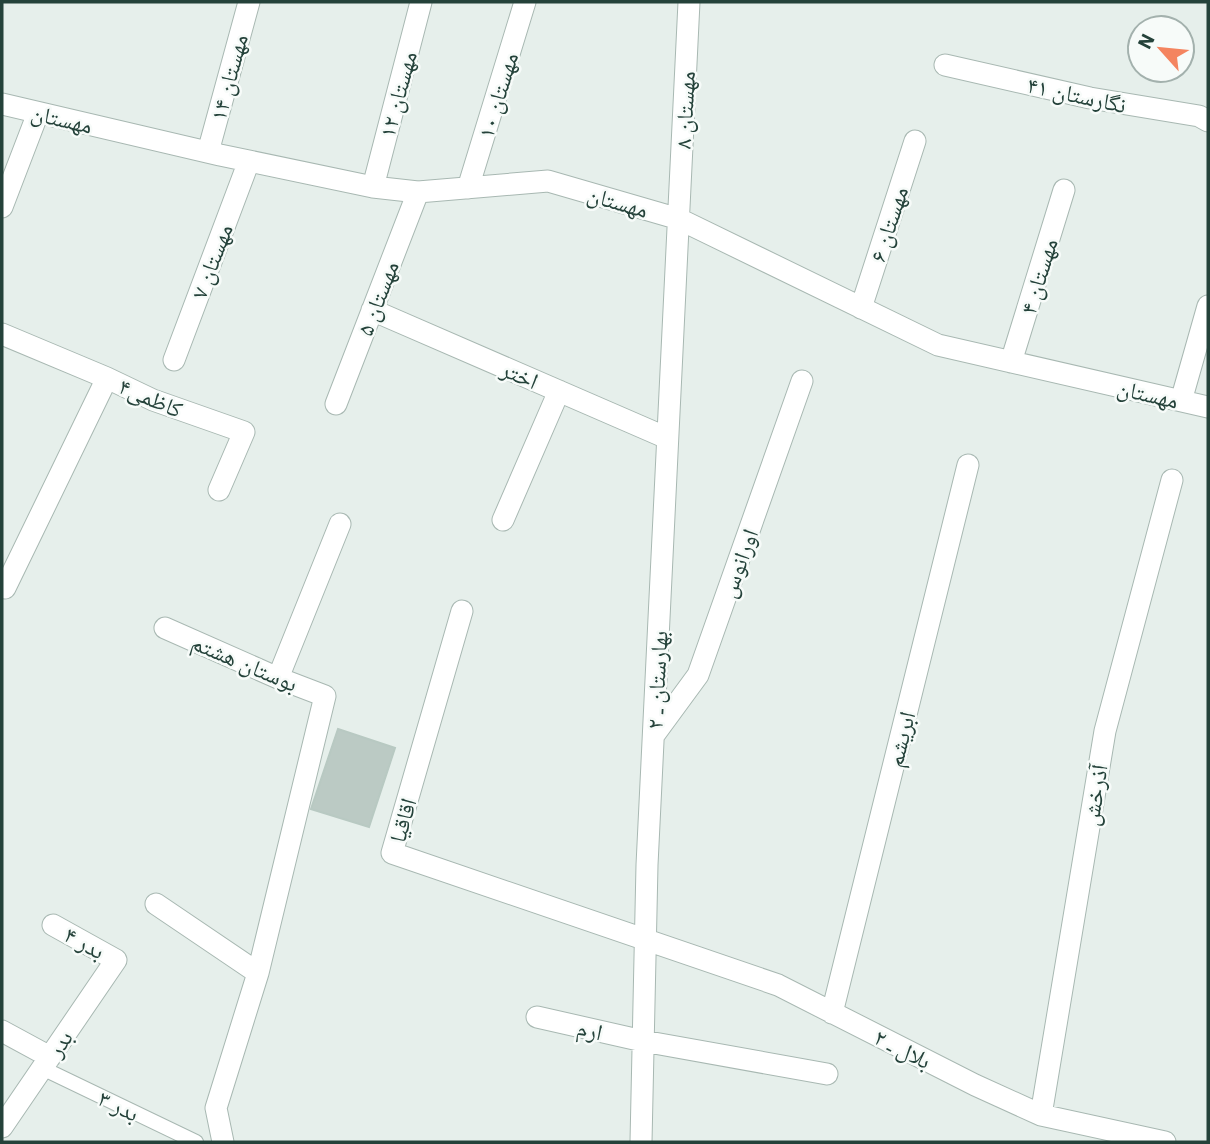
<svg xmlns="http://www.w3.org/2000/svg" width="1210" height="1144" font-family="'IBM Plex Sans','Noto Naskh Arabic',sans-serif">
  <style>
    .building { fill: #bbcac4; stroke: #b8c9c2; stroke-width: 2 }
    .lines { fill: none; stroke-linecap: round; stroke-linejoin: round }
    .lane-casing { stroke: #a8b8b2; stroke-width: 16 }
    .street-casing { stroke: #a8b8b2; stroke-width: 23 }
    .lane { stroke: #fff; stroke-width: 14 }
    .street { stroke: #fff; stroke-width: 21 }
    .labels { text-anchor: middle; dominant-baseline: central; stroke-width: 5; stroke-linejoin: round; paint-order: stroke }
    .street-label { font-size: 23px; fill: #24423a; stroke: #f7fbf9 }
  </style>
  <rect width="100%" height="100%" fill="#e6efeb"/>
  <path class="building" d="M 338,729 L 395,748 L 369,827 L 311,809 Z"/>
  <g class="lines">
    <defs>
      <path id="lane" d="M 42,1068 L 196,1142"/>
      <path id="street" d="M 945,65 L 1090,98 L 1199,116 L 1208,121
        M 2,104 L 220,155 L 373,187 L 418,192 L 548,181 L 679,219 L 938,345 L 1208,407
        M 208,152 L 249,2
        M 373,187 L 421,2
        M 468,188 L 525,2
        M 2,207 L 38,113
        M 861,308 L 915,141
        M 372,310 L 667,438
        M 2,334 L 107,378 L 153,400 L 244,432 L 219,490
        M 174,360 L 249,161
        M 1011,362 L 1064,190
        M 1181,401 L 1208,306
        M 336,404 L 418,192
        M 503,520 L 559,391
        M 5,588 L 107,378
        M 462,611 L 392,853 L 778,985 L 975,1085 L 1041,1115 L 1165,1142
        M 165,628 L 278,678 L 325,696 L 258,973 L 216,1108 L 223,1142
        M 278,678 L 340,524
        M 654,735 L 698,675 L 802,381
        M 156,904 L 258,973
        M 832,1013 L 968,465
        M 537,1017 L 643,1041 L 827,1074
        M 2,1031 L 50,1057
        M 1041,1115 L 1105,731 L 1172,480
        M 2,1127 L 116,960 L 53,925
        M 641,1142 L 647,865 L 689,2"/>
    </defs>
    <use href="#lane" class="lane-casing"/>
    <use href="#street" class="street-casing"/>
    <use href="#lane" class="lane"/>
    <use href="#street" class="street"/>
  </g>
  <g class="labels">
    <g class="street-label">
      <text transform="translate(228 77) rotate(-75)">مهستان ۱۴</text>
      <text transform="translate(397 94) rotate(-75)">مهستان ۱۲</text>
      <text transform="translate(1077 94) rotate(12)">نگارستان ۴۱</text>
      <text transform="translate(497 95) rotate(-73)">مهستان ۱۰</text>
      <text transform="translate(684 110) rotate(-87)">مهستان ۸</text>
      <text transform="translate(62 118) rotate(13)">مهستان</text>
      <text transform="translate(618 201) rotate(16)">مهستان</text>
      <text transform="translate(888 224) rotate(-72)">مهستان ۶</text>
      <text transform="translate(211 261) rotate(-69)">مهستان ۷</text>
      <text transform="translate(1038 276) rotate(-73)">مهستان ۴</text>
      <text transform="translate(377 298) rotate(-69)">مهستان ۵</text>
      <text transform="translate(520 374) rotate(23)">اختر</text>
      <text transform="translate(1148 393) rotate(13)">مهستان</text>
      <text transform="translate(151 397) rotate(23)">کاظمی۴</text>
      <text transform="translate(738 563) rotate(-70)">اورانوس</text>
      <text transform="translate(245 662) rotate(23)">بوستان هشتم</text>
      <text transform="translate(656 680) rotate(-87)">بهارستان ـ ۲</text>
      <text transform="translate(900 739) rotate(-76)">ابریشم</text>
      <text transform="translate(1094 795) rotate(-81)">آذرخش</text>
      <text transform="translate(402 820) rotate(-74)">اقاقیا</text>
      <text transform="translate(85 942) rotate(29)">بدر ۴</text>
      <text transform="translate(590 1029) rotate(13)">ارم</text>
      <text transform="translate(59 1043) rotate(-56)">بدر</text>
      <text transform="translate(903 1048) rotate(27)">بلال ـ ۲</text>
      <text transform="translate(119 1105) rotate(26)">بدر ۳</text>
    </g>
  </g>
  <rect width="1210" height="1144" fill="none" stroke="#24423a" stroke-width="7"/>
  <g transform="translate(1161 49) rotate(297)"><circle r="33" fill="#f7fbf9" stroke="#a3b1ad" stroke-width="2"/>
  <path d="M0-5L12 26L0 18L-12 26Z" fill="#f4845f"/>
  <text y="-10" font-size="19" font-weight="bold" text-anchor="middle" fill="#24423a">N</text>
  </g>
</svg>
